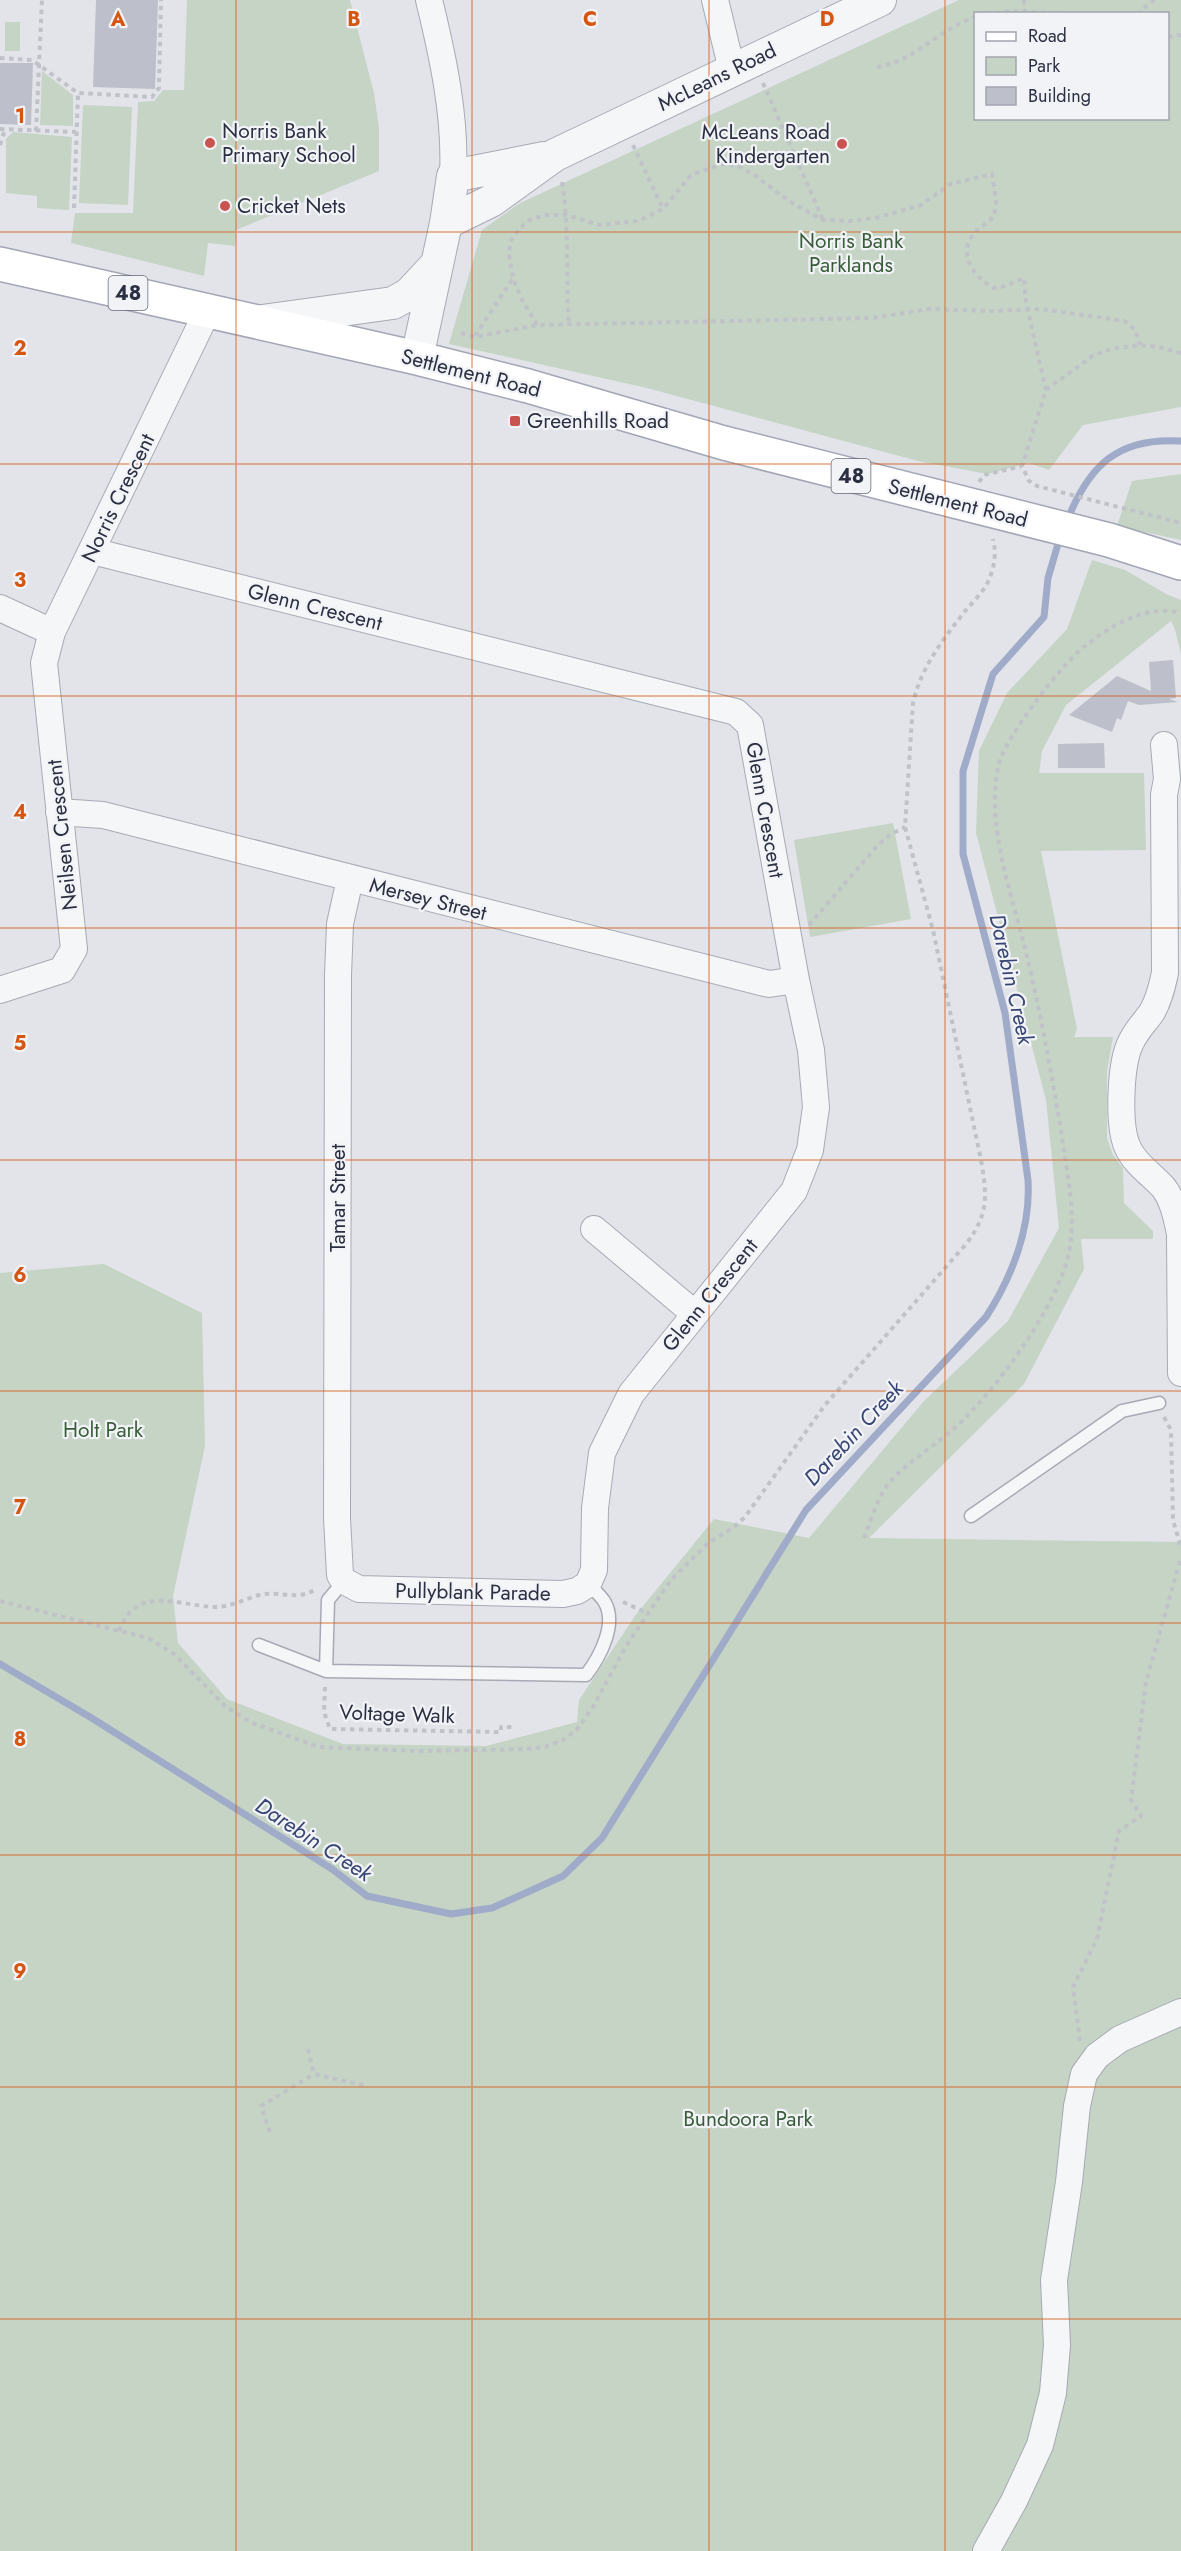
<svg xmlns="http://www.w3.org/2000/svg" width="1181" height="2551" font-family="Jost,sans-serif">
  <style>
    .green { fill: #c5d4c4; fill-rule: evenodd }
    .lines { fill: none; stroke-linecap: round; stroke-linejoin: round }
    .stream { stroke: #9fabc8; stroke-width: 7 }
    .building { fill: #bdbfca }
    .service-casing { stroke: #a7aab4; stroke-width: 15 }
    .minor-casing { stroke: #a7aab4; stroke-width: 28 }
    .tertiary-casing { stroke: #a7aab4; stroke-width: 34 }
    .primary-casing { stroke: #a2a6b5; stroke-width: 36 }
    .path { stroke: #c0c2c9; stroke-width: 4; stroke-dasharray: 4.5 4.5; stroke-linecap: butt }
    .service { stroke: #f5f6f8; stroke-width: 12 }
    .minor { stroke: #f5f6f8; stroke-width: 26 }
    .tertiary { stroke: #f5f6f8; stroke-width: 32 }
    .primary { stroke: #fff; stroke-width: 33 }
    .grid { fill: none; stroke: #d55511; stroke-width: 1.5; stroke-opacity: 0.55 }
    .poi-dot { fill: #c9534e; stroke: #f2f3f7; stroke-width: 2 }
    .labels { text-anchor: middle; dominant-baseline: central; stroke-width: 4.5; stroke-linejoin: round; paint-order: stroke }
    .shield { fill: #f2f3f7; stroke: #676a78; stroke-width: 1.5 }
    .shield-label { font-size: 20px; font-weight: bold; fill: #2b2f42 }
    .street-label { font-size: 21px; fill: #2b2f42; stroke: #f2f3f7 }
    .poi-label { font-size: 21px; fill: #2b2f42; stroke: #f2f3f7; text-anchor: start }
    .park-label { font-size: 21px; fill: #395d39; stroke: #f2f3f7 }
    .water-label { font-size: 22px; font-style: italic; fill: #374674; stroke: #f2f3f7 }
    .grid-label { font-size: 20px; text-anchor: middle; font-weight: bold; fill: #d55511; stroke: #f2f3f7; stroke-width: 4.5; stroke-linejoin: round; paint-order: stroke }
  </style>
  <rect width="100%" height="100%" fill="#e2e4ea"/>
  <path class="green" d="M 187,0 L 350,0 L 374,93 L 379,128 L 379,171 L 236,230 L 235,246 L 208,243 L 204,276 L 71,243 L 75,213 L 133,213 L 138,102 L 154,101 L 163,90 L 184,90 Z
    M 959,0 L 1181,0 L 1181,407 L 1083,425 L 1049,470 L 1029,463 L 988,474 L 922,462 L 647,388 L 449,344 L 482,230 L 520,203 ZM 976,14 L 1168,14 L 1168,118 L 976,118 Z
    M 5,22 L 20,22 L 20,51 L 5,51 Z
    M 42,71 L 73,95 L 73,126 L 40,125 Z
    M 83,105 L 132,107 L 128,205 L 79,203 Z
    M 13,132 L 72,137 L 69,210 L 37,208 L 37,196 L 6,193 L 6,139 Z
    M 1181,474 L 1181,540 L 1117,526 L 1132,481 Z
    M 1092,560 L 1125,570 L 1168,595 L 1181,600 L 1181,654 L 1175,630 L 1171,621 L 1066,705 L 1042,751 L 1039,773 L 1144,773 L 1146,850 L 1041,851 L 1077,1029 L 1074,1037 L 1113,1037 L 1107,1071 L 1107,1138 L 1113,1155 L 1123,1168 L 1124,1203 L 1153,1231 L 1153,1239 L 1081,1239 L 1084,1269 L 1024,1384 L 869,1538 L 1181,1542 L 1181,2551 L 0,2551 L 0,1273 L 104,1264 L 202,1313 L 205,1446 L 173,1596 L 178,1643 L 227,1699 L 343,1744 L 486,1746 L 577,1722 L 579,1700 L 635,1616 L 714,1519 L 809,1538 L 924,1401 L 1008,1321 L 1059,1228 L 1046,1100 L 976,833 L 979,751 L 1007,693 L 1067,629 Z
    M 893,823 L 911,919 L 810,937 L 794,840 Z"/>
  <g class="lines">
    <path class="stream" d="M 1067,521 C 1089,465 1118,437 1181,441
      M 0,1664 L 90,1717 L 332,1869 L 367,1896 L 451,1914 L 492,1908 L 563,1876 L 602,1838 L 806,1510 L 986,1317 C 1012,1277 1031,1228 1028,1180 L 1005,1013 L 963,854 L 963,771 L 993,674 L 1044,617 L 1048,578 L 1060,537"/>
  </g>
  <path class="building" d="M 96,0 L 158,0 L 155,89 L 93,87 Z
    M 0,63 L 33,63 L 31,125 L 0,124 Z
    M 1173,660 L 1176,698 L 1169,699 L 1178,702 L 1139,705 L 1128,701 L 1121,720 L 1117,718 L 1112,732 L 1069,715 L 1117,676 L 1151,691 L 1149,662 Z
    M 1104,743 L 1105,768 L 1058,768 L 1058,744 Z"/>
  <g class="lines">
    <defs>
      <path id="service" d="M 971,1516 L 1122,1411 L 1159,1403
        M 259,1645 L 326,1671 L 586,1675 C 600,1657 618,1623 604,1601 C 600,1595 593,1589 588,1584
        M 326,1671 L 328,1600 L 344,1581"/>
      <path id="minor" d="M 429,0 C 443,57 456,117 453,176
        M 715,0 L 732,70
        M 92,551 L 736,712 L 750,725 L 796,980 L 811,1050 L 816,1107 L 810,1150 L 794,1191 L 631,1394 L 602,1453 L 595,1508 L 594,1570 L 588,1584 L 577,1591 L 563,1594 L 359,1589 L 344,1581 L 340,1575 L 337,1518 L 338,975 L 340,924 L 350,879
        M 0,608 L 52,632 L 207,312
        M 1164,745 L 1167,779 L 1164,795 L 1165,973 C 1162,987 1159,1000 1152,1012 C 1145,1022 1136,1031 1131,1042 C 1120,1063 1118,1124 1127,1146 C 1134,1163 1151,1174 1163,1187 C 1173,1199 1177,1219 1180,1234 L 1181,1373
        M 59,812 L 103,815 L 769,984 L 796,980
        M 0,990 L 62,970 L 74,949 L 44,663 L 52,632
        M 594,1229 L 695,1314
        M 986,2551 L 1014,2501 L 1040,2445 L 1053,2393 L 1057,2345 L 1054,2280 L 1069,2182 L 1077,2106 L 1084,2074 L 1097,2056 L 1120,2039 L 1181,2012"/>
      <path id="tertiary" d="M 446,223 L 491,201 L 555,155 L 880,0
        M 262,321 L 393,303 L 409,294 L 436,265
        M 417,358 L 446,223 L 453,176 L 544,158"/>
      <path id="primary" d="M 0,264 L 417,358 L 528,386 L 724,443 L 1109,540 L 1181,563"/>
    </defs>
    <use href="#service" class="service-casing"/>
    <use href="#minor" class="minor-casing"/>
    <use href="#tertiary" class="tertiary-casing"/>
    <use href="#primary" class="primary-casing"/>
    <path class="path" d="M 1024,0 L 1024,11
      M 987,14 L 1012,11 L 1068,14
      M 1137,14 L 1154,0
      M 1168,37 L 1181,35
      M 0,58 L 32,60 L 78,93 L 152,97 L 159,88 L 161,0
      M 877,67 C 914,62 940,28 976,17
      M 763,83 L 823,220
      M 0,129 L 76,132
      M 36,131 L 42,0
      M 0,145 L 5,129
      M 633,145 L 663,209
      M 562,182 C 570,230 565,277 569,325
      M 74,208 L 78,93
      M 537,325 L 521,298 L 513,278 L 509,255 L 510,242 L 519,229 L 531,219 L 546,215 L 567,215 L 599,225 L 638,221 L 663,209 L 691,175 L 722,164 L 738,166 L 753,174 L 792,203 L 823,220 L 851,221 L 875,218 L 911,208 L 921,205 L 950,184 L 992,174 C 993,185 998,200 995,211 C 993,222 983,224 976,231 C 956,253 972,275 993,288 L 1002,287 L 1024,278 L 1026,302 L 1046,390
      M 461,333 L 475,337 L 537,325 L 873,318 L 929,309 L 992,311 L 1041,309 L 1125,321 L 1135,330 L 1140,345
      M 475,336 L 513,278
      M 1181,353 L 1159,347 L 1140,345 L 1111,349 L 1094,355 L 1046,390 L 1022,466 L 1029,481 L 1037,486 L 1181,523
      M 979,482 L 984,475 L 1022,466
      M 809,925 L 878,845 L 891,834 L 905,827
      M 1164,1417 L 1171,1430 L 1173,1520 L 1181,1548
      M 864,1538 C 871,1520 877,1499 889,1483 C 911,1458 942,1442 965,1418 C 1003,1379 1045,1321 1064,1270 C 1079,1230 1069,1185 1063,1144 C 1053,1079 1041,1016 1026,952 C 1012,894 986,828 998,767 C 1003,740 1062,663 1085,646 C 1111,625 1147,604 1181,613
      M 0,1601 L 148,1638 L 174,1654 L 225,1706 L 250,1722 L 319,1747 L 418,1751 L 528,1749 L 545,1747 L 565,1739 L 578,1728 L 593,1707 L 626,1646 L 671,1580 L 708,1543 L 734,1527 L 745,1517 L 825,1405 L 967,1243 C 988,1214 987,1198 982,1165 L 933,930 L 905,827 L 913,703 C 921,667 944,638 966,610 C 973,602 982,593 987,584 C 994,570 997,554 993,539
      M 623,1602 L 647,1613
      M 119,1631 C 137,1583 178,1606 215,1607 C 232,1607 248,1597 264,1594 C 281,1592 299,1600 314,1590
      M 325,1687 L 324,1712 L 330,1729 L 501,1732 L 501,1727 L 515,1727
      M 1080,2041 L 1073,1987 L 1097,1939 L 1119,1831 L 1141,1816 L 1131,1800 L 1146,1682 L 1181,1557
      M 308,2049 L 314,2074 L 366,2086
      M 270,2132 L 261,2106 L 314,2074"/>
    <use href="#service" class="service"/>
    <use href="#minor" class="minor"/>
    <use href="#tertiary" class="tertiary"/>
    <use href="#primary" class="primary"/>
  </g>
  <path class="grid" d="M 236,0 L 236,2551M 472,0 L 472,2551M 709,0 L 709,2551M 945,0 L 945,2551M 0,232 L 1181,232M 0,464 L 1181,464M 0,696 L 1181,696M 0,928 L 1181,928M 0,1160 L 1181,1160M 0,1391 L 1181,1391M 0,1623 L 1181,1623M 0,1855 L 1181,1855M 0,2087 L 1181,2087M 0,2319 L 1181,2319"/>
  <g class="poi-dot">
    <circle cx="210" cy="143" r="6"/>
    <circle cx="842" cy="144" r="6"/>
    <circle cx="225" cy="206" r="6"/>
    <rect x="509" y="415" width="12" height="12" rx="3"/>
  </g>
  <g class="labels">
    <g class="shield">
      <rect x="108.5" y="276" width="39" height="34" rx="4.5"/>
      <rect x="831.5" y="459" width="39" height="34" rx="4.5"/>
    </g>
    <g class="shield-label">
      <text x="128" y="293">48</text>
      <text x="851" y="476">48</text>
    </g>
    <g class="street-label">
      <text transform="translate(717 77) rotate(-26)">McLeans Road</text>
      <text transform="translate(471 373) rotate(14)">Settlement Road</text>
      <text transform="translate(118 498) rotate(-64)">Norris Crescent</text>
      <text transform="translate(958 503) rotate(14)">Settlement Road</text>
      <text transform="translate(315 607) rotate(14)">Glenn Crescent</text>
      <text transform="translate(765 810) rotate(80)">Glenn Crescent</text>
      <text transform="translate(62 835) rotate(-96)">Neilsen Crescent</text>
      <text transform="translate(428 899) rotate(14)">Mersey Street</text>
      <text transform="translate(338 1198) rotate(-90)">Tamar Street</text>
      <text transform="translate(710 1295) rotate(-51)">Glenn Crescent</text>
      <text transform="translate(473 1592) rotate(1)">Pullyblank Parade</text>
      <text transform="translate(397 1714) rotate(2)">Voltage Walk</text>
    </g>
    <g class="poi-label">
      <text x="222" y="131">Norris Bank<tspan x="222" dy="24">Primary School</tspan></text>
      <text x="830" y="132" text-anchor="end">McLeans Road<tspan x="830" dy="24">Kindergarten</tspan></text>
      <text x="237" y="206">Cricket Nets</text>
      <text x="527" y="421">Greenhills Road</text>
    </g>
    <g class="park-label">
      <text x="851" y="241">Norris Bank<tspan x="851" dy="24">Parklands</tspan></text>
      <text x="103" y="1430">Holt Park</text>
      <text x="748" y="2119">Bundoora Park</text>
    </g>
    <g class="water-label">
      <text transform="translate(1012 979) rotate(77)">Darebin Creek</text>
      <text transform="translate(853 1433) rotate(-47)">Darebin Creek</text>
      <text transform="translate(314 1839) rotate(33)">Darebin Creek</text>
    </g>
  </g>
  <g class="grid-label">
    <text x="118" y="26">A</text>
    <text x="354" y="26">B</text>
    <text x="590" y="26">C</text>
    <text x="827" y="26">D</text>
    <text x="20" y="123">1</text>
    <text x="20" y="355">2</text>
    <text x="20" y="587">3</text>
    <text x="20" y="819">4</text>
    <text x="20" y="1050">5</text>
    <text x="20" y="1282">6</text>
    <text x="20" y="1514">7</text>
    <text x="20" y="1746">8</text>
    <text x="20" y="1978">9</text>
  </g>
  <rect x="974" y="12" width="195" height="108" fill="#f2f3f7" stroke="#a2a5af" stroke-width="1.5"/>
  <rect x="986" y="32" width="30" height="9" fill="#ffffff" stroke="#a2a5af" stroke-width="1.5"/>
  <text x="1028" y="42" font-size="18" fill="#2b2f42">Road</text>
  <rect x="986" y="57" width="30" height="18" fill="#c5d4c4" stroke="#a2a5af" stroke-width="1.5"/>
  <text x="1028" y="72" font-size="18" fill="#2b2f42">Park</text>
  <rect x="986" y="87" width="30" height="18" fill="#bdbfca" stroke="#a2a5af" stroke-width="1.5"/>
  <text x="1028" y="102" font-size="18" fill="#2b2f42">Building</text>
</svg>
